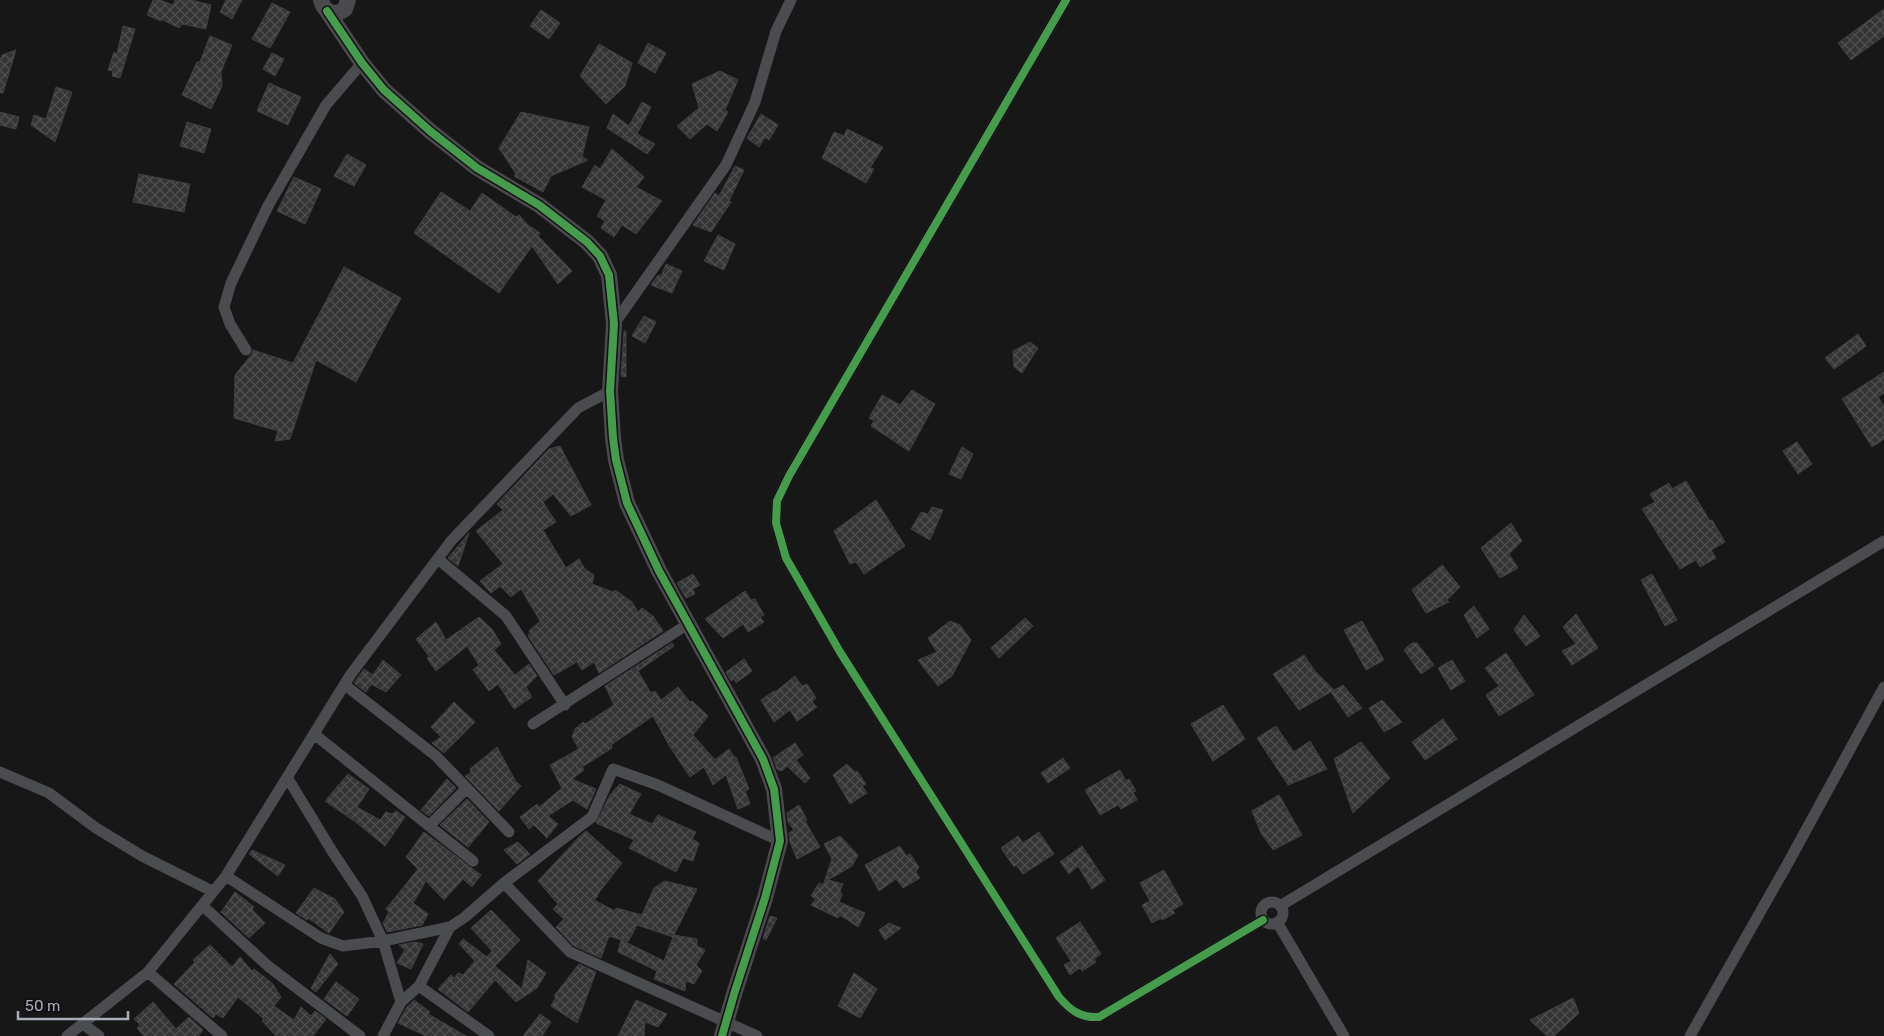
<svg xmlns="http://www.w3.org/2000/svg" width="1884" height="1036" font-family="Rubik,sans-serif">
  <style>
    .building { fill: url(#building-cross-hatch); stroke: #3f4043 }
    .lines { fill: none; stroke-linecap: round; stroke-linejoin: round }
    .street { stroke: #4b4c50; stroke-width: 11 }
    .secondary { stroke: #4a4a4e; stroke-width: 16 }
    .cycleway-casing { stroke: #111113; stroke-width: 11 }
    .cycleway { stroke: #469c4c; stroke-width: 8 }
  </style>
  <defs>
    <pattern id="building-cross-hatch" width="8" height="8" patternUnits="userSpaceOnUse" patternTransform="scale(1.25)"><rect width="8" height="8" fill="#353536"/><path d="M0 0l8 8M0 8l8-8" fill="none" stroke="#4f5051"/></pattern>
  </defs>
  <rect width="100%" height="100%" fill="#171717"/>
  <path class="building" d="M 153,0 L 160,0 L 173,5 L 175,0 L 191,0 L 211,5 L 206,29 L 182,24 L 179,28 L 161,19 L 161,21 L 147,15 Z
    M 226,0 L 242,0 L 232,19 L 220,12 Z
    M 272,3 L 290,12 L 270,48 L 252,39 Z
    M 1884,9 L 1884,36 L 1851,60 L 1838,43 Z
    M 541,10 L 560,23 L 549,39 L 530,26 Z
    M 123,26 L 135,29 L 120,78 L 112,76 L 113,71 L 108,70 L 114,52 L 117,54 Z
    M 210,36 L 232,45 L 221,72 L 222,86 L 211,109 L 182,95 L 197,62 L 200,62 Z
    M 648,43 L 666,53 L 655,73 L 638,63 Z
    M 599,44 L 632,63 L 625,86 L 606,104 L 580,76 Z
    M 16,50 L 3,93 L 0,93 L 0,60 L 2,55 Z
    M 272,53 L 284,59 L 275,76 L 263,69 Z
    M 720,71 L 738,80 L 725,110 L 728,112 L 717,131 L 707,124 L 690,139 L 677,126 L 699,108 L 692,84 Z
    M 269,83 L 301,97 L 288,125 L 257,111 Z
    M 56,87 L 72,92 L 55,142 L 31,125 L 34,115 L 46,119 Z
    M 642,102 L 651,107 L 637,134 L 655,144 L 647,154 L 607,128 L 613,114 L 629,126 Z
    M 0,112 L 19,117 L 16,129 L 0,125 Z
    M 521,112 L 589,127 L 582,157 L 588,160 L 551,176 L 543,192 L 514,176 L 516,174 L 499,148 Z
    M 761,114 L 778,125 L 769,140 L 765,137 L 759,147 L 747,138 Z
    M 187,122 L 211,129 L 204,153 L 180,146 Z
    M 847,129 L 883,147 L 870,168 L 874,169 L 866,183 L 822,158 L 834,132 L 844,136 Z
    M 612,149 L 644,177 L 636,187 L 662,201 L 636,234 L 622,225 L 614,237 L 601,228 L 605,221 L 597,216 L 606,200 L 582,187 L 595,165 L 600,169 Z
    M 347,154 L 366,165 L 354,186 L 334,176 Z
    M 735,166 L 744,170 L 729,201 L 731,202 L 711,232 L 693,225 L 715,193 L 719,196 Z
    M 139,174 L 190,184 L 184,212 L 133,202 Z
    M 294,177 L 321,189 L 305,224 L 277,211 Z
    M 441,192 L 470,211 L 482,193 L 516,217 L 519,215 L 528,225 L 540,233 L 538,236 L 572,271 L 558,284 L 532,246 L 499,293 L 414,233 Z
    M 718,235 L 735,244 L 724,270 L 704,261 Z
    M 666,264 L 682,271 L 672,293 L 651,285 L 658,275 L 661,276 Z
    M 344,267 L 401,298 L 356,382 L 316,360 L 290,439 L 275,441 L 278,431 L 234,418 L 235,375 L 252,354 L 253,350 L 293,363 Z
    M 644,316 L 656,322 L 645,343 L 632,336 Z
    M 624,331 L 626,331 L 626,377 L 621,376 Z
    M 1858,334 L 1866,346 L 1834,369 L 1825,358 Z
    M 1030,342 L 1038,348 L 1022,373 L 1014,367 L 1013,351 Z
    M 1884,372 L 1884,393 L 1878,397 L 1884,406 L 1884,439 L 1872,447 L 1842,399 Z
    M 912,390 L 935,404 L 909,451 L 871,426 L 874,421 L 869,418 L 882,395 L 900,405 Z
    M 1797,442 L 1812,464 L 1798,474 L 1783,451 Z
    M 560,446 L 591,505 L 571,516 L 553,494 L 543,502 L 556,522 L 543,530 L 566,568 L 579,559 L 585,569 L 594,575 L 592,584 L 613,592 L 615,590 L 632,602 L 638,612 L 642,608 L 653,616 L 663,631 L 599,673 L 594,662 L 582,670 L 577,662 L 554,675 L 528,636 L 530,633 L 529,631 L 540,621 L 521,589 L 511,597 L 500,586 L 491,593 L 480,581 L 503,564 L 476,531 L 503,510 L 497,504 L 549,449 Z
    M 962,447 L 973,454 L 961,479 L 949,474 Z
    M 1686,481 L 1710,521 L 1712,520 L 1725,542 L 1711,550 L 1716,558 L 1700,567 L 1696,560 L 1680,569 L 1642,509 L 1655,502 L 1650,494 L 1669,483 L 1672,489 Z
    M 876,500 L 905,546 L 864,574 L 856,562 L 850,564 L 834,531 Z
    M 932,507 L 943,510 L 930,540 L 911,529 L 921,512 L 928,514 Z
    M 1511,523 L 1522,541 L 1509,554 L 1518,568 L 1500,578 L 1481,548 Z
    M 469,533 L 458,566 L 448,558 Z
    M 1442,565 L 1460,587 L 1447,600 L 1449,602 L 1426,613 L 1412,590 Z
    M 693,574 L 700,585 L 693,589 L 695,594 L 686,598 L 677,583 Z
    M 1652,574 L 1677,620 L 1665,626 L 1641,580 Z
    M 745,591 L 751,600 L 755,599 L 764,615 L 760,617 L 764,622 L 748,632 L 743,624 L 723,638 L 705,619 Z
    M 1474,606 L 1489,629 L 1477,638 L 1464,615 Z
    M 1576,614 L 1598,648 L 1572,665 L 1562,651 L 1576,644 L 1563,627 Z
    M 1524,615 L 1540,636 L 1526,646 L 1514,630 Z
    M 479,617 L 492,629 L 501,644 L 494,650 L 515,675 L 529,664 L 537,676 L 526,687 L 532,697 L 514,709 L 498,684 L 489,691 L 473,670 L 479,665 L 467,646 L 436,671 L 427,658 L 429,656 L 416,639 L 436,622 L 446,640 Z
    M 1025,618 L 1033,626 L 999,658 L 991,648 Z
    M 950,621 L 960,625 L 971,640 L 952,676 L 938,686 L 918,660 L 937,652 L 928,638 Z
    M 1362,621 L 1384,660 L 1366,670 L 1344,630 Z
    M 672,643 L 674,646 L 638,671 L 651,693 L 655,691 L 661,700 L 678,687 L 690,702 L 692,701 L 708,716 L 693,735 L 715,760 L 729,749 L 735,758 L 736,757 L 749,789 L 745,791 L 750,804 L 738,809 L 726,775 L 713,785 L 704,767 L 690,777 L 670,747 L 653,716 L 611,745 L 612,748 L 582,767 L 584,770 L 572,779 L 596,789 L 587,809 L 573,800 L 548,816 L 558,824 L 547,838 L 534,825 L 529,829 L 520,817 L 537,804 L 539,807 L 562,788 L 550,765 L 579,749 L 572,737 L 575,729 L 583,722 L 585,724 L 614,705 L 605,686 Z
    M 1412,643 L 1417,643 L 1434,665 L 1421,674 L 1404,650 Z
    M 1506,653 L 1534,695 L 1499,716 L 1486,695 L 1499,686 L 1485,668 Z
    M 1304,655 L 1315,671 L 1334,690 L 1299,710 L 1273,674 Z
    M 744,659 L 752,671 L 736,683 L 734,679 L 731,681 L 726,672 Z
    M 383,660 L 401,675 L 386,692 L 371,684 L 366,692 L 354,683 L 364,669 L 373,675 Z
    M 1452,660 L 1465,681 L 1451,690 L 1438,668 Z
    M 795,676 L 802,686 L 807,684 L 816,698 L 812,702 L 817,707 L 797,721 L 790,710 L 774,722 L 761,700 L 774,691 L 775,692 Z
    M 1343,685 L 1362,708 L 1348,717 L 1331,692 Z
    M 1382,700 L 1402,722 L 1384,732 L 1369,708 Z
    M 454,702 L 475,722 L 444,753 L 432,743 L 441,737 L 431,727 Z
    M 1223,705 L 1245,739 L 1213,761 L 1191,724 Z
    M 1443,719 L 1457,739 L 1425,760 L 1412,742 Z
    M 1276,726 L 1294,752 L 1310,741 L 1327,769 L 1288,785 L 1257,738 Z
    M 1361,742 L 1390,778 L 1353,813 L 1334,759 Z
    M 795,743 L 803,755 L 796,760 L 810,778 L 805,783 L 787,766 L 782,771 L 777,769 L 773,758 Z
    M 497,747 L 516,782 L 521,786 L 499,811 L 465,776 L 471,773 L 470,769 Z
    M 1063,758 L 1070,768 L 1048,783 L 1041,773 Z
    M 847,764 L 855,772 L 857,771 L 866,784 L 862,786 L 867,793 L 850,804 L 833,775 Z
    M 1120,770 L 1126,781 L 1129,779 L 1136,791 L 1133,792 L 1137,800 L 1121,809 L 1118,805 L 1100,815 L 1085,790 Z
    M 348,774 L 369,789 L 357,807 L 380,820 L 386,812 L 392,814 L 396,811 L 405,817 L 385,846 L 357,823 L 325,801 Z
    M 447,779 L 456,788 L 429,816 L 421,810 Z
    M 620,784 L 641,794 L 629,814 L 652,824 L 658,815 L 696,832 L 692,839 L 699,843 L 693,861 L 683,858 L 676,872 L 629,848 L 634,840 L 596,823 L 610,795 Z
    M 1279,795 L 1302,835 L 1273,850 L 1261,833 L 1252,811 Z
    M 467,799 L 489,822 L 468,847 L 440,825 Z
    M 799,805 L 807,820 L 805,821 L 820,847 L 797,859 L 790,842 L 789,833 L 794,830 L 788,822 L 787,813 Z
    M 586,831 L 622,863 L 597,895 L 598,896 L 594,900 L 615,911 L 616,908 L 642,915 L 654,888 L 665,881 L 697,889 L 674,935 L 697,939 L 697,946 L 705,950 L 696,965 L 702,971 L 694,984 L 686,981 L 685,991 L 654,979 L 657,971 L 618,952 L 621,940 L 664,961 L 673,937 L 637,925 L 628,942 L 609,936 L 601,958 L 574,946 L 556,927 L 564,919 L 553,909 L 558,904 L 538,881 L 580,836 Z
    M 424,832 L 481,875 L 472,887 L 463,879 L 444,900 L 426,881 L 413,903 L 428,914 L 422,925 L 387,932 L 383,923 L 389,912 L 386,909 L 418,869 L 406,857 Z
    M 1039,832 L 1054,854 L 1023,874 L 1016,865 L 1014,867 L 1001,848 L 1018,836 L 1023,843 Z
    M 840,836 L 858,855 L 852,866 L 828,880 L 843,884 L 840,891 L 842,895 L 839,902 L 865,913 L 858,927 L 840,915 L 838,918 L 811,905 L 816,899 L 811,896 L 819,883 L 823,885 L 832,859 L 824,844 Z
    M 518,842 L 530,854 L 517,864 L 504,850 Z
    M 900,846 L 906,856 L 910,854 L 919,867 L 916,872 L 920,878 L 903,888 L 896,879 L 879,891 L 865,865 Z
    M 1082,846 L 1105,880 L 1092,889 L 1078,866 L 1069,874 L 1060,862 Z
    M 252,850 L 285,865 L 278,876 L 249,854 Z
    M 1164,870 L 1183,904 L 1173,910 L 1175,913 L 1162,920 L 1161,918 L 1152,923 L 1142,905 L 1150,901 L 1140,883 Z
    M 314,888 L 335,899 L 344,912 L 329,933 L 308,918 L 307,920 L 296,913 Z
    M 235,892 L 254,907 L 252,909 L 265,923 L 249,938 L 221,912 Z
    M 491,910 L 520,940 L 495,966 L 522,989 L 528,960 L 546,973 L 537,988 L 516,1002 L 495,980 L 468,1012 L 438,989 L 451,975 L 454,978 L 458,973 L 463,975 L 475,961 L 459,944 L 463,939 L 487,957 L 492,951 L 471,928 Z
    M 770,916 L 777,918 L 766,940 L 763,938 Z
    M 1080,922 L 1101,954 L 1094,959 L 1096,962 L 1082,971 L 1080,968 L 1070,975 L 1064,965 L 1071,961 L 1056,938 Z
    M 889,923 L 901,928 L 885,940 L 879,930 Z
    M 415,942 L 423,944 L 411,969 L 397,963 L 405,950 L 399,945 Z
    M 210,945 L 232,967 L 240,957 L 252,971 L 254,969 L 273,984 L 281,997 L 274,1006 L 294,1020 L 301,1007 L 311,1016 L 315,1011 L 326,1019 L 313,1036 L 276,1036 L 262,1021 L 264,1019 L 238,997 L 223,1018 L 216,1014 L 213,1018 L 174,984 L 195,962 L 193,960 Z
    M 330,954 L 338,964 L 316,992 L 311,988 Z
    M 579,964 L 596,972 L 577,1023 L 551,1006 L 556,997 L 554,996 Z
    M 854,973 L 877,989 L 860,1018 L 838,1006 Z
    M 336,982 L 359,999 L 347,1016 L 324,999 Z
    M 1573,998 L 1579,1013 L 1554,1036 L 1547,1036 L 1530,1020 Z
    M 414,1000 L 430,1012 L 428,1014 L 466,1036 L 426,1036 L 398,1023 L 407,1007 Z
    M 636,1000 L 667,1014 L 658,1027 L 645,1022 L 644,1036 L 618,1036 Z
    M 153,1002 L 176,1029 L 189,1017 L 203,1030 L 198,1036 L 144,1036 L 137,1028 L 140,1025 L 134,1019 Z
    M 540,1014 L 551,1022 L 542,1036 L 523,1036 Z"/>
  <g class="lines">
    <path class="street" d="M 1066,0 L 789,476 L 777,501 L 776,523 L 786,558 L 840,652 L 1059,997 C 1071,1011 1081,1018 1099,1017 L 1263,920
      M 614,324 L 726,165 L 755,102 L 776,31 L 791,0
      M 246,350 L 230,324 L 224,307 L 231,283 L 268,206 L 326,105 L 362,63
      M 438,559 L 506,616 L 565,705
      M 345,685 L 436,756 L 509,832
      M 533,724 L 688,624
      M 314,734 L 473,861
      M 0,772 L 49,793 L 96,828 L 142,856 L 212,891
      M 287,777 L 332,851 L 362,896 L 383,941 L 401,1002
      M 429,826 L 467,788
      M 226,876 L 321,938 L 343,946 L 383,941 L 450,927
      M 504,883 L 570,952 L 757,1036
      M1261 913a11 11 0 1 1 22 0a11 11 0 1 1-22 0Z
      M 203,906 L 268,966 L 360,1036
      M 1280,906 L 1884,541
      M 1277,922 L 1344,1036
      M 148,972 L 222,1036
      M 419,986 L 489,1036
      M 83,1024 L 99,1036
      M 67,1036 L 148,972 L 226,876 L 351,674 L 451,541 L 578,408 L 610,391
      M 383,1036 L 401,1002 L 419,986 L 450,927 L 465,917 L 504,883 L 592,817 L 613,769 L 658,785 L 780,841
      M 1690,1036 L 1788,863 L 1884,687"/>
    <path class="secondary" d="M 321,0 C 324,12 334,17 345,9 L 348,0
      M 327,11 L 362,63 L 384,90 L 430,131 L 477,168 L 539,205 L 587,242 L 600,256 L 609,275 L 614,324 L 610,391 L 613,438 L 616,460 L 627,503 L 659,571 L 763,759 L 774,789 L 780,841 L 765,898 L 735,991 L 722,1036"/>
    <defs>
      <path id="cycleway" d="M 1066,0 L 789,476 L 777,501 L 776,523 L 786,558 L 840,652 L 1059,997 C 1071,1011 1081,1018 1099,1017 L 1263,920
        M 327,11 L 362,63 L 384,90 L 430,131 L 477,168 L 539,205 L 587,242 L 600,256 L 609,275 L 614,324 L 610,391 L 613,438 L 616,460 L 627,503 L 659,571 L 763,759 L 774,789 L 780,841 L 765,898 L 735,991 L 722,1036"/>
    </defs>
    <use href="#cycleway" class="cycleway-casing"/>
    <use href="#cycleway" class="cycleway"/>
  </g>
  <path d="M18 1011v8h110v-8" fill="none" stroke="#a8adb8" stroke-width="2.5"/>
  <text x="25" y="1011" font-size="15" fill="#a8adb8" stroke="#111113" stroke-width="4" paint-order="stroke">50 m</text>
</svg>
